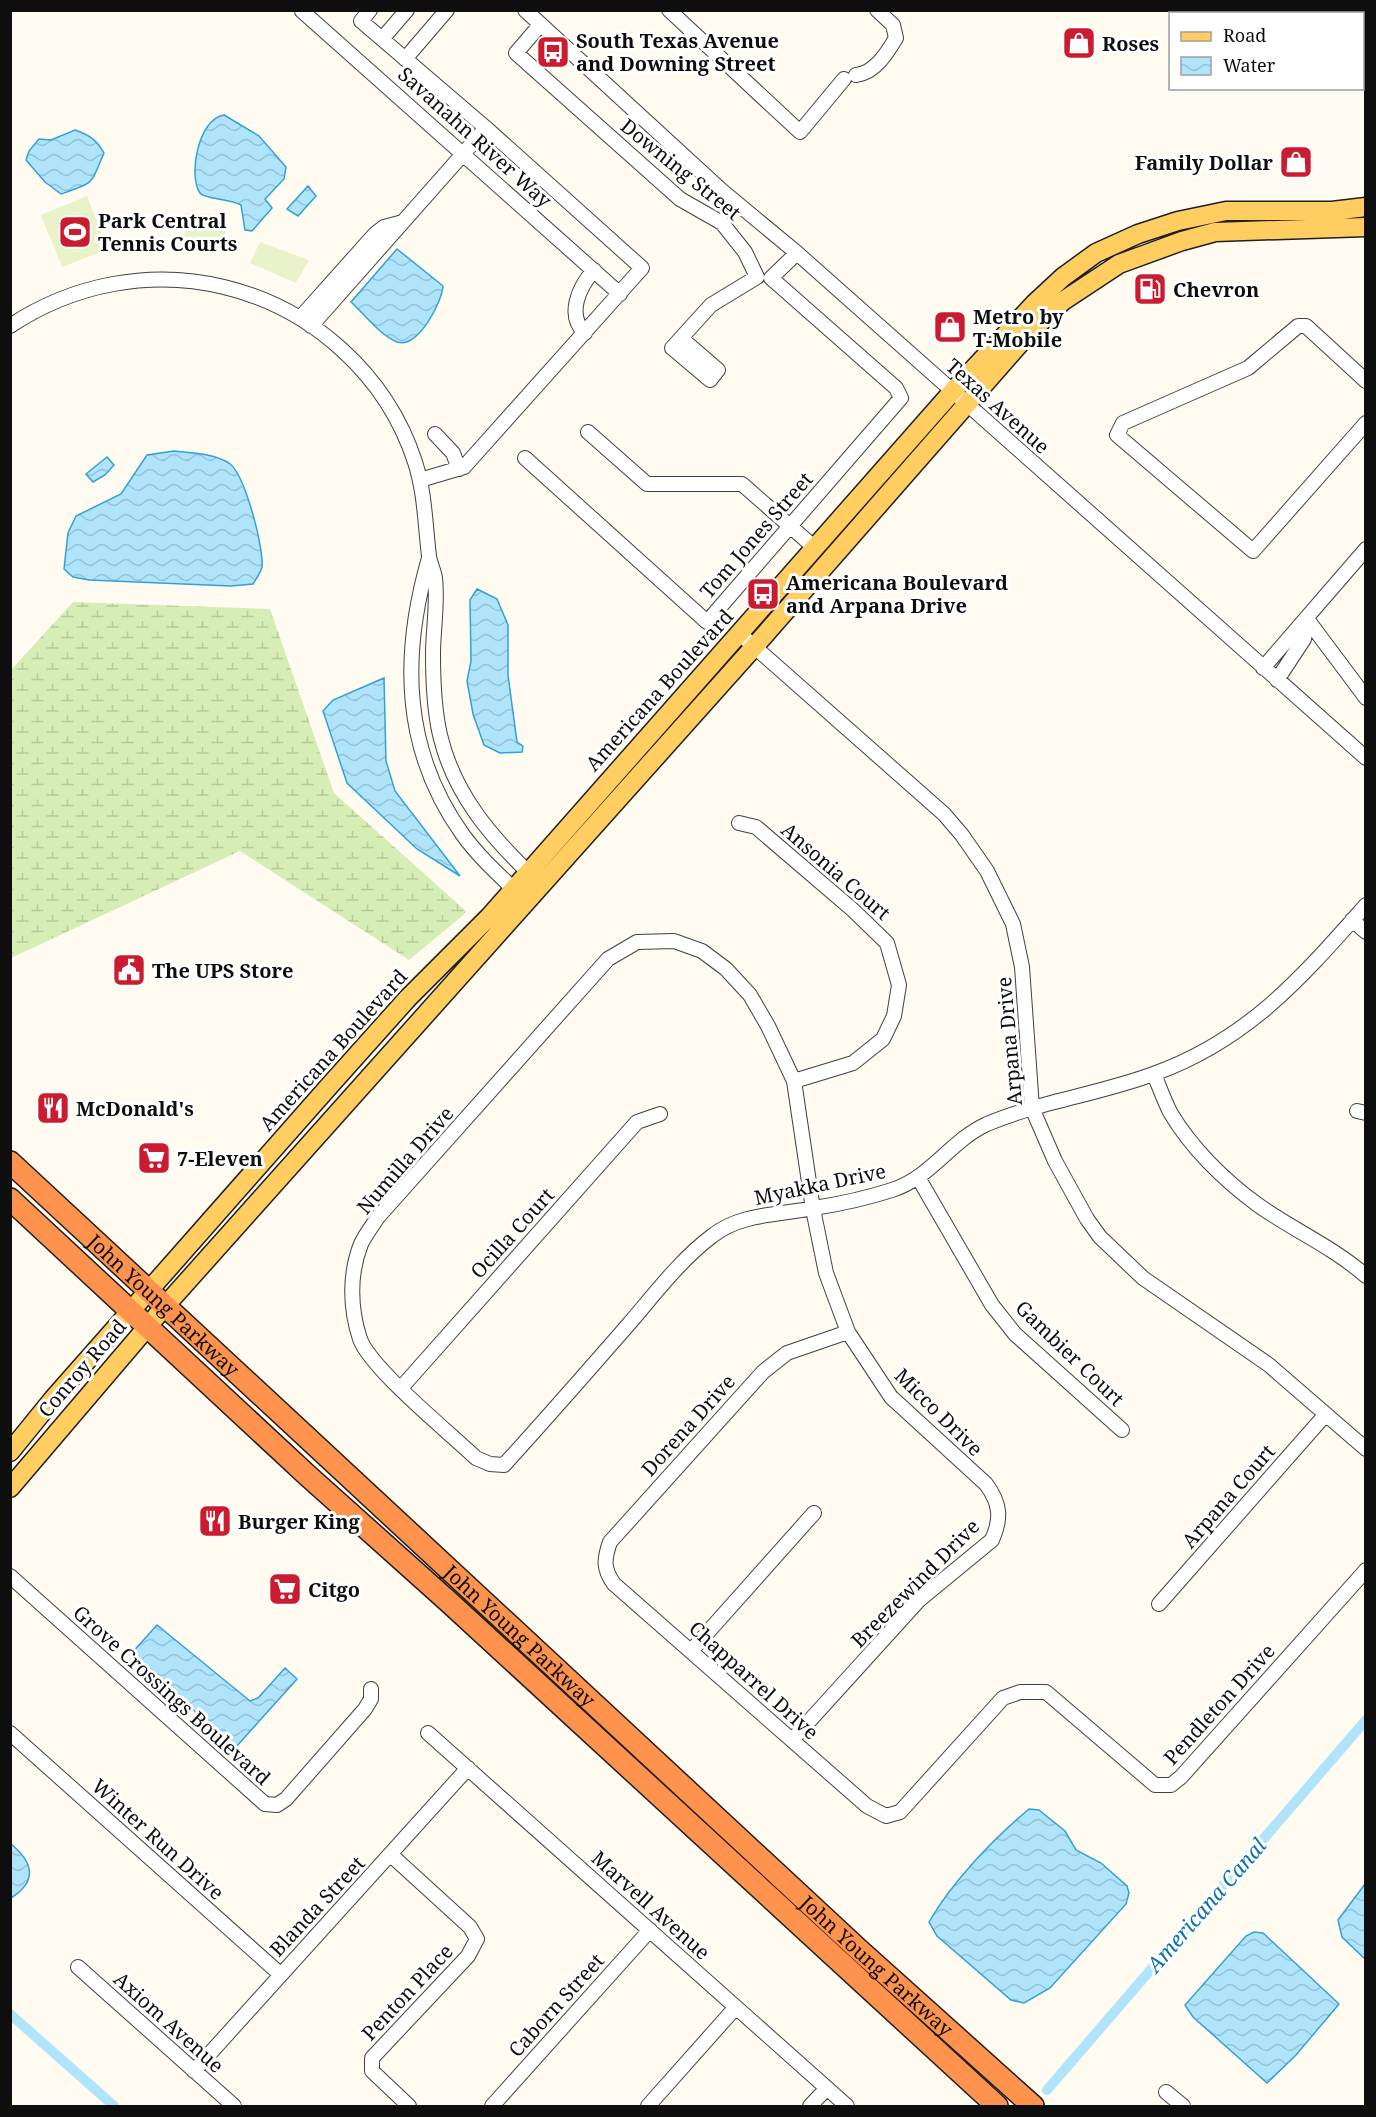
<svg xmlns="http://www.w3.org/2000/svg" width="1376" height="2117" font-family="'Noto Serif',serif">
  <style>
    .wetland { fill: url(#wetland-marsh) }
    .pitch { fill: #e8f3c9 }
    .water { fill: url(#water-waves); stroke: #32a1d7; stroke-width: 1.5 }
    .lines { fill: none; stroke-linecap: round; stroke-linejoin: round }
    .canal { stroke: #b0e4fb; stroke-width: 10 }
    .minor-casing { stroke: #414141; stroke-width: 16 }
    .major-casing { stroke: #1f1f1f; stroke-width: 21 }
    .highway-casing { stroke: #1f1f1f; stroke-width: 24 }
    .minor { stroke: #fff; stroke-width: 14 }
    .major { stroke: #ffcd60; stroke-width: 18 }
    .highway { stroke: #ff934e; stroke-width: 21 }
    .labels { text-anchor: middle; dominant-baseline: central; stroke-width: 6; stroke-linejoin: round; paint-order: stroke }
    .poi-label { font-size: 20px; font-weight: bold; fill: #0e0e0e; stroke: #fff; text-anchor: start }
    .street-label { font-size: 20px; fill: #0e0e0e; stroke: #fff }
    .water-label { font-size: 21px; font-style: italic; fill: #0d71ab; stroke: #fff }
  </style>
  <defs>
    <pattern id="wetland-marsh" width="20" height="14" patternUnits="userSpaceOnUse" patternTransform="scale(1.5)"><rect width="20" height="14" fill="#d6edb6"/><path d="M1 5h8M5 5V1M11 12h8M15 12V8" fill="none" stroke="#b6ca9b"/></pattern>
    <pattern id="water-waves" width="16" height="10" patternUnits="userSpaceOnUse" patternTransform="scale(1.5)"><rect width="16" height="10" fill="#b0e4fb"/><path d="M0 5q4-4 8 0t8 0" fill="none" stroke="#96c2d6"/></pattern>
  </defs>
  <rect width="100%" height="100%" fill="#fffbf0"/>
  <path class="wetland" d="M 73,602 L 270,609 L 334,793 L 467,912 L 409,960 L 240,851 L 11,958 L 11,670 Z"/>
  <path class="pitch" d="M 87,196 L 108,249 L 62,267 L 41,215 Z
    M 185,213 L 226,214 L 225,249 L 184,248 Z
    M 260,242 L 309,260 L 296,283 L 250,263 Z"/>
  <path class="water" d="M 224,115 L 259,136 L 286,167 L 284,179 L 265,199 L 272,208 L 252,231 L 245,230 L 241,205 C 231,199 204,199 200,193 C 188,176 198,119 224,115 Z
    M 75,130 C 89,135 96,139 104,153 C 90,185 96,182 61,194 L 45,182 L 26,160 L 29,151 L 39,139 L 51,140 Z
    M 308,186 L 316,196 L 298,216 L 287,209 Z
    M 397,249 L 443,286 C 442,302 418,349 397,342 C 381,336 364,314 351,302 Z
    M 174,451 C 192,453 213,453 229,463 C 245,474 264,548 262,567 C 261,572 256,579 253,584 L 231,586 L 89,580 L 73,577 L 64,569 L 68,533 L 76,516 L 121,494 L 147,455 Z
    M 107,457 L 114,465 L 105,475 L 93,482 L 86,474 Z
    M 477,589 L 497,599 L 508,625 L 508,675 L 517,742 L 523,746 L 522,752 L 500,753 L 484,745 L 473,714 L 467,681 L 471,661 L 470,600 Z
    M 384,678 L 386,761 L 395,791 L 460,876 L 417,849 L 347,783 L 323,711 L 333,700 Z
    M 157,1625 L 250,1701 L 258,1698 L 285,1668 L 297,1679 L 236,1747 L 130,1655 Z
    M 1029,1809 L 1039,1810 L 1065,1831 L 1076,1850 L 1101,1863 L 1127,1886 L 1129,1893 L 1126,1904 L 1050,1988 L 1024,2003 L 1011,2000 L 937,1936 L 929,1922 C 952,1882 993,1839 1029,1809 Z
    M 11,1844 C 33,1862 38,1881 11,1898 Z
    M 1365,1884 L 1365,1959 L 1342,1937 L 1338,1920 Z
    M 1254,1932 L 1263,1933 L 1339,2004 L 1296,2055 L 1267,2083 L 1193,2017 L 1185,2005 L 1246,1936 Z"/>
  <g class="lines">
    <path class="canal" d="M 10,2014 L 114,2106
      M 1047,2090 L 1366,1720"/>
    <defs>
      <path id="minor" d="M 370,10 L 361,21 L 486,128 L 642,268 L 464,467 L 420,480
        M 525,10 L 721,190 L 797,253 L 1366,758
        M 669,10 L 800,132 L 844,79
        M 302,11 L 620,294
        M 540,25 L 516,53 L 680,199 L 722,223 L 745,252 L 757,277 L 711,305 L 672,348 L 710,380 L 718,370 L 681,338
        M 382,39 L 407,10
        M 405,59 L 447,10
        M 856,75 C 875,73 887,53 896,38 L 893,25 L 877,10
        M 300,318 L 375,234 L 384,227 L 403,222
        M 10,326 C 73,284 151,269 224,287 C 312,308 387,375 415,462 C 425,493 425,523 429,556 C 430,563 434,571 435,578 C 438,603 433,630 433,654 C 433,681 434,709 440,735 C 454,795 492,838 535,879
        M 311,326 L 486,128
        M 585,333 C 566,315 579,287 594,270
        M 1366,381 L 1306,326 L 1298,326 L 1248,368 L 1123,423 L 1117,435 L 1253,551 L 1366,423
        M 588,432 L 647,484 L 742,484 L 815,548
        M 435,434 L 453,453 L 459,469
        M 525,458 L 707,622 L 901,398 L 896,388 L 771,278 L 797,253
        M 429,558 C 401,655 402,750 463,835 C 479,857 500,876 520,895
        M 1307,619 L 1366,698
        M 740,634 L 944,814 L 962,835 L 987,871 L 1013,924 L 1022,967 L 1032,1108 L 1055,1161 L 1087,1219 L 1100,1237 L 1143,1278 L 1269,1365 L 1366,1449
        M 1263,668 L 1366,549
        M 1277,680 L 1304,639 L 1307,619
        M 739,823 L 756,827 L 853,910 L 887,943 L 899,985 L 894,1016 L 883,1039 L 853,1063 L 794,1081
        M 1352,920 L 1366,932
        M 1154,1074 C 1159,1086 1164,1100 1170,1112 C 1191,1148 1225,1181 1258,1205 C 1293,1230 1333,1247 1366,1276
        M 1357,1111 L 1366,1113
        M 919,1179 L 992,1305 L 1015,1334 L 1122,1430
        M 848,1332 L 787,1353 L 763,1372 L 610,1542 C 604,1559 603,1569 614,1584 L 867,1806 L 886,1816 L 900,1812 L 1003,1698 L 1020,1692 L 1046,1692 L 1155,1785 L 1171,1785 L 1181,1777 L 1366,1570
        M 401,1388 L 637,1122 L 660,1114
        M 10,1576 L 265,1804 L 277,1805 L 286,1799 L 365,1709 L 371,1699 L 371,1689
        M 1159,1604 L 1326,1414
        M 692,1650 L 814,1513
        M 10,1733 L 280,1974
        M 428,1733 L 847,2106
        M 792,1740 L 919,1600 L 992,1540 C 1002,1518 1000,1503 986,1484 L 891,1397 L 848,1332 L 826,1273 L 813,1209 L 794,1081 L 768,1026 L 750,995 L 726,969 L 702,951 L 674,941 L 637,942 L 608,959 L 378,1217 C 373,1225 365,1235 361,1244 C 349,1274 350,1309 360,1339 C 371,1369 450,1433 476,1458 L 490,1464 L 504,1465 C 546,1419 587,1372 628,1325 C 654,1295 680,1260 712,1236 C 741,1213 780,1215 814,1208 C 840,1204 867,1198 892,1190 C 932,1177 950,1141 987,1124 C 1041,1101 1101,1094 1156,1073 C 1249,1039 1302,977 1366,905
        M 391,1855 L 470,1927 L 477,1939 L 468,1956 L 372,2058 L 372,2071 L 409,2106
        M 78,1967 L 234,2106
        M 194,2071 L 468,1768
        M 1166,2092 L 1183,2106
        M 492,2106 L 650,1930
        M 648,2106 L 736,2007
        M 810,2106 L 827,2088"/>
      <path id="major" d="M 10,1452 L 53,1399 L 331,1084 L 408,998 L 490,916 L 953,391 L 1035,303 L 1063,277 L 1096,253 L 1138,234 L 1178,221 L 1226,211 L 1332,211 L 1366,207
        M 10,1488 L 166,1305 L 754,647 L 1029,333 L 1063,301 L 1119,264 L 1182,241 L 1215,232 L 1366,227"/>
      <g id="highway">
        <path id="s1" d="M 10,1162 L 858,1949 L 1033,2106"/>
        <path d="M 10,1199 L 307,1475 L 450,1603 L 997,2106"/>
      </g>
    </defs>
    <use href="#minor" class="minor-casing"/>
    <use href="#major" class="major-casing"/>
    <use href="#highway" class="highway-casing"/>
    <use href="#minor" class="minor"/>
    <use href="#major" class="major"/>
    <use href="#highway" class="highway"/>
  </g>
  <defs>
    <symbol id="shop-square" viewBox="-11 -11 22 22"><rect x="-9" y="-9" width="18" height="18" rx="4" fill="#ca1b30" stroke="#fff"/><path d="M-5-2.5h2.3a2.7 3.5 0 0 1 5.4 0H5L5.5 6h-11ZM-1.5-2.5h3a1.5 2.3 0 0 0-3 0Z" fill="#fff"/></symbol>
    <symbol id="bus-square" viewBox="-11 -11 22 22"><rect x="-9" y="-9" width="18" height="18" rx="4" fill="#ca1b30" stroke="#fff"/><path d="M-5-6H5V4H4V6H2V4H-2V6H-4V4H-5ZM-3.5-4V0h7V-4ZM-3.5 1.2v1.5H-2V1.2ZM2 1.2v1.5H3.5V1.2Z" fill="#fff"/></symbol>
    <symbol id="stadium-square" viewBox="-11 -11 22 22"><rect x="-9" y="-9" width="18" height="18" rx="4" fill="#ca1b30" stroke="#fff"/><path d="M0-5a6.5 5 0 1 0 0 10a6.5 5 0 1 0 0-10ZM-3.5-1.8h7v3.6h-7Z" fill="#fff"/></symbol>
    <symbol id="fuel-square" viewBox="-11 -11 22 22"><rect x="-9" y="-9" width="18" height="18" rx="4" fill="#ca1b30" stroke="#fff"/><path d="M-5.5-6h7V0h2V4h1.3V-2.5L3-4.5l.8-.8L6-3V5H2.5V1h-1V6h-7ZM-4.2-4.7v3.2H.2V-4.7Z" fill="#fff"/></symbol>
    <symbol id="civic-square" viewBox="-11 -11 22 22"><rect x="-9" y="-9" width="18" height="18" rx="4" fill="#ca1b30" stroke="#fff"/><path d="M-.6-6.5H3V-4.5H.6V-3L4-1V1h2V6H-6V1h2V-1L-.6-3ZM-1.2 2.5V6h2.4V2.5Z" fill="#fff"/></symbol>
    <symbol id="restaurant-square" viewBox="-11 -11 22 22"><rect x="-9" y="-9" width="18" height="18" rx="4" fill="#ca1b30" stroke="#fff"/><path d="M-5-6h1v4h1v-4h1v4h1v-4h1v5L-1.5 .5V6h-2V.5L-5-1ZM5-6V6H3V1.5H1.5Q1.5-4 5-6Z" fill="#fff"/></symbol>
    <symbol id="supermarket-square" viewBox="-11 -11 22 22"><rect x="-9" y="-9" width="18" height="18" rx="4" fill="#ca1b30" stroke="#fff"/><path d="M-6-5.5h2.5l.6 2H6L4.5 2H-2.5L-4.4-4H-6ZM-1.5 3.2a1.3 1.3 0 1 0 .1 0ZM3 3.2a1.3 1.3 0 1 0 .1 0Z" fill="#fff"/></symbol>
  </defs>
  <g fill-rule="evenodd">
    <use href="#shop-square" x="1060" y="24" width="38" height="38"/>
    <use href="#bus-square" x="534" y="33" width="38" height="38"/>
    <use href="#shop-square" x="1277" y="143" width="38" height="38"/>
    <use href="#stadium-square" x="56" y="213" width="38" height="38"/>
    <use href="#fuel-square" x="1131" y="270" width="38" height="38"/>
    <use href="#shop-square" x="931" y="308" width="38" height="38"/>
    <use href="#bus-square" x="744" y="575" width="38" height="38"/>
    <use href="#civic-square" x="110" y="951" width="38" height="38"/>
    <use href="#restaurant-square" x="34" y="1089" width="38" height="38"/>
    <use href="#supermarket-square" x="135" y="1139" width="38" height="38"/>
    <use href="#restaurant-square" x="196" y="1502" width="38" height="38"/>
    <use href="#supermarket-square" x="266" y="1570" width="38" height="38"/>
  </g>
  <g class="labels">
    <g class="poi-label">
      <text x="576" y="40">South Texas Avenue<tspan x="576" dy="23">and Downing Street</tspan></text>
      <text x="1102" y="43">Roses</text>
      <text x="1273" y="162" text-anchor="end">Family Dollar</text>
      <text x="98" y="220">Park Central<tspan x="98" dy="23">Tennis Courts</tspan></text>
      <text x="1173" y="289">Chevron</text>
      <text x="973" y="316">Metro by<tspan x="973" dy="23">T-Mobile</tspan></text>
      <text x="786" y="582">Americana Boulevard<tspan x="786" dy="23">and Arpana Drive</tspan></text>
      <text x="152" y="970">The UPS Store</text>
      <text x="76" y="1108">McDonald's</text>
      <text x="177" y="1158">7-Eleven</text>
      <text x="238" y="1521">Burger King</text>
      <text x="308" y="1589">Citgo</text>
    </g>
    <g class="street-label">
      <text transform="translate(475 137) rotate(42)">Savanahn River Way</text>
      <text transform="translate(681 169) rotate(39)">Downing Street</text>
      <text transform="translate(998 406) rotate(42)">Texas Avenue</text>
      <text transform="translate(756 535) rotate(-49)">Tom Jones Street</text>
      <text transform="translate(659 690) rotate(-48)">Americana Boulevard</text>
      <text transform="translate(836 871) rotate(41)">Ansonia Court</text>
      <text transform="translate(1009 1041) rotate(-95)">Arpana Drive</text>
      <text transform="translate(333 1050) rotate(-48)">Americana Boulevard</text>
      <text transform="translate(405 1160) rotate(-49)">Numilla Drive</text>
      <text transform="translate(820 1184) rotate(-12)">Myakka Drive</text>
      <text transform="translate(512 1233) rotate(-48)">Ocilla Court</text>
      <text stroke="none"><textPath href="#s1" startOffset="210">John Young Parkway</textPath></text>
      <text transform="translate(1070 1353) rotate(44)">Gambier Court</text>
      <text transform="translate(82 1368) rotate(-49)">Conroy Road</text>
      <text transform="translate(939 1412) rotate(45)">Micco Drive</text>
      <text transform="translate(688 1425) rotate(-48)">Dorena Drive</text>
      <text transform="translate(1228 1496) rotate(-49)">Arpana Court</text>
      <text transform="translate(915 1583) rotate(-45)">Breezewind Drive</text>
      <text stroke="none"><textPath href="#s1" startOffset="696">John Young Parkway</textPath></text>
      <text transform="translate(754 1680) rotate(42)">Chapparrel Drive</text>
      <text transform="translate(172 1695) rotate(42)">Grove Crossings Boulevard</text>
      <text transform="translate(1219 1704) rotate(-48)">Pendleton Drive</text>
      <text transform="translate(158 1839) rotate(42)">Winter Run Drive</text>
      <text transform="translate(651 1905) rotate(42)">Marvell Avenue</text>
      <text transform="translate(317 1906) rotate(-47)">Blanda Street</text>
      <text stroke="none"><textPath href="#s1" startOffset="1182">John Young Parkway</textPath></text>
      <text transform="translate(407 1992) rotate(-47)">Penton Place</text>
      <text transform="translate(556 2005) rotate(-48)">Caborn Street</text>
      <text transform="translate(169 2022) rotate(42)">Axiom Avenue</text>
    </g>
    <g class="water-label">
      <text transform="translate(1206 1905) rotate(-49)">Americana Canal</text>
    </g>
  </g>
  <rect width="1376" height="2117" fill="none" stroke="#0e0e0e" stroke-width="24"/>
  <rect x="1169" y="12" width="195" height="78" fill="#ffffff" stroke="#9f9f9f" stroke-width="1.5"/>
  <rect x="1181" y="32" width="30" height="9" fill="#ffcd60" stroke="#9f9f9f" stroke-width="1.5"/>
  <text x="1223" y="42" font-size="18" fill="#0e0e0e">Road</text>
  <rect x="1181" y="57" width="30" height="18" fill="url(#water-waves)" stroke="#9f9f9f" stroke-width="1.5"/>
  <text x="1223" y="72" font-size="18" fill="#0e0e0e">Water</text>
</svg>
